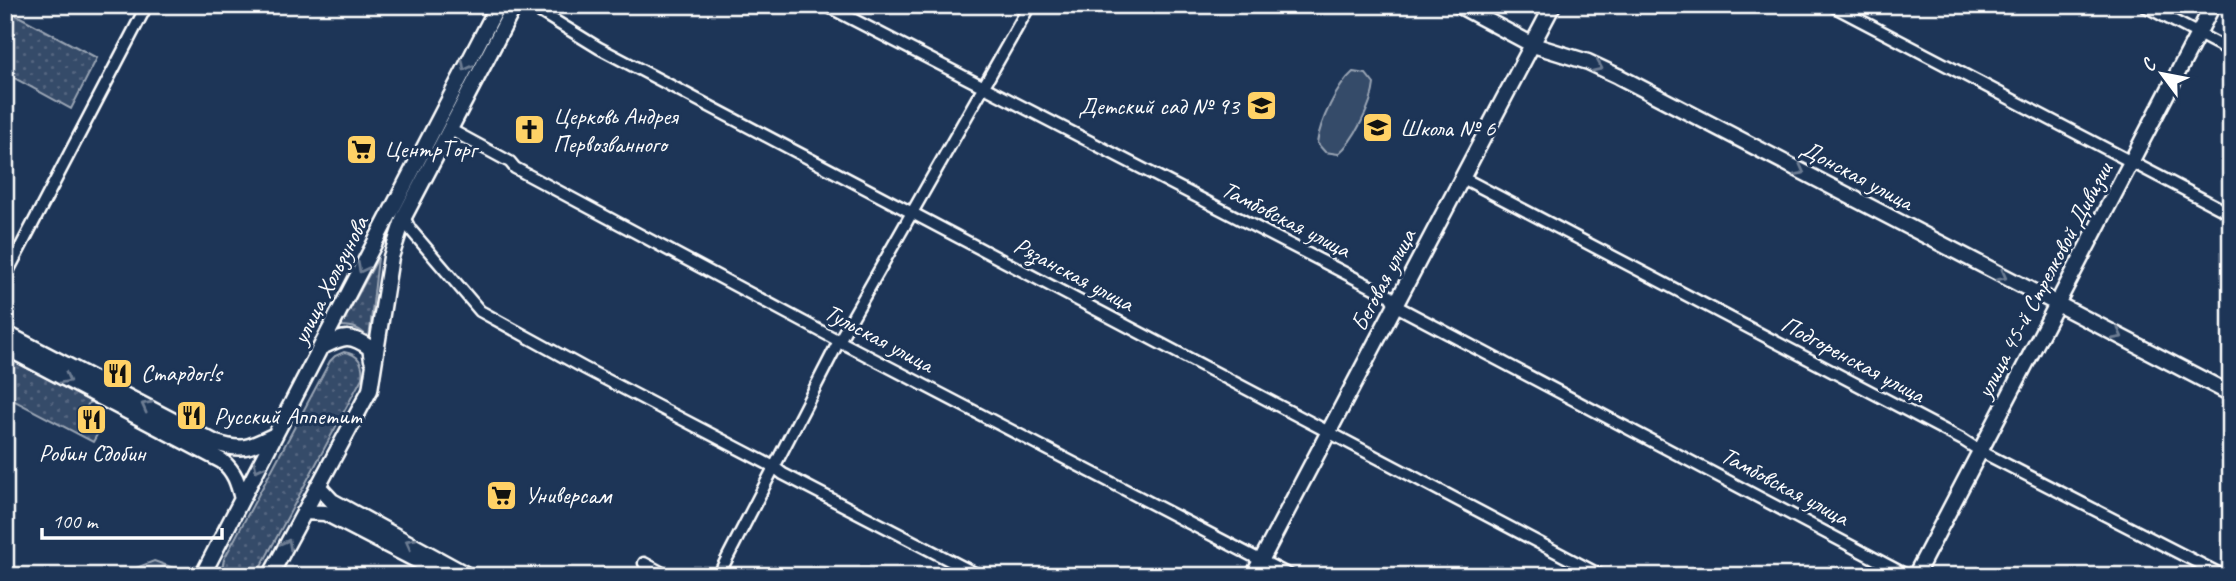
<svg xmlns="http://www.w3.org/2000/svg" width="2236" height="581" font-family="Caveat,sans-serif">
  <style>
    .grass { fill: url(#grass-dots); stroke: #9aa5b4; stroke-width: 2 }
    .forest { fill: url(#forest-firs); stroke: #9aa5b4; stroke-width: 2 }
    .pitch { fill: #364b69; stroke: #9aa5b4; stroke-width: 2 }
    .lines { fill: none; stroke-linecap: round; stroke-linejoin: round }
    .street-casing { stroke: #fff; stroke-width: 15 }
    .secondary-casing { stroke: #fff; stroke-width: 19 }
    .street { stroke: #1d3557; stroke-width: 10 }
    .secondary { stroke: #1d3557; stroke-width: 14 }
    .oneway { stroke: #6c7c92 }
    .labels { text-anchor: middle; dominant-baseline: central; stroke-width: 6; stroke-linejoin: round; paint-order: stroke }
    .poi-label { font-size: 24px; fill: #fff; stroke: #1d3557; text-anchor: start }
    .street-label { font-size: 24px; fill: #fff; stroke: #1d3557 }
  </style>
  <defs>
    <pattern id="grass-dots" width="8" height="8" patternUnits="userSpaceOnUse" patternTransform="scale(1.75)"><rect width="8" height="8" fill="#364b69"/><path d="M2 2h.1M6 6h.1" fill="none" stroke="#546680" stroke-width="1.8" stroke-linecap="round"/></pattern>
    <pattern id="forest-firs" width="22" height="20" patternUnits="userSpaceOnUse" patternTransform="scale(1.75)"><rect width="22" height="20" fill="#364b69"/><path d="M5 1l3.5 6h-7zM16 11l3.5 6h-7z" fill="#546680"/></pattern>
  </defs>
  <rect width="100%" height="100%" fill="#1d3557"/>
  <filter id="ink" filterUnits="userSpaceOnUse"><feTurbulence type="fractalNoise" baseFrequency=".0143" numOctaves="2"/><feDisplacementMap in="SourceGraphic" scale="14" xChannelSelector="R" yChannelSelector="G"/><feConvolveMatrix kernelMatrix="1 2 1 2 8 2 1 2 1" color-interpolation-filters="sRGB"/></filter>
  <g filter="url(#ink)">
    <path class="grass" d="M 5,9 L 97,58 L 71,109 L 5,73 Z
      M 378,258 L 369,339 C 361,329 354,326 341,326 Z
      M 344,352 C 359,354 364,364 362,378 L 256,576 L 223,576 L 222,569 L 224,559 L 330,361 L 335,356 Z
      M 5,356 L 90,401 L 78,422 L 98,433 L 93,442 L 5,396 Z"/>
    <path class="forest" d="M 154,561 L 185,572 L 183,576 L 116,576 Z"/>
    <path class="pitch" d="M 1353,72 L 1366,74 L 1374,84 C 1372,105 1354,141 1338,154 L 1325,152 L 1317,143 C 1320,121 1337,86 1353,72 Z"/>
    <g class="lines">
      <defs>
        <path id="street" d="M 529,5 L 599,48 L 1602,576
          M 825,5 L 1374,288 L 1390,296 L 1396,306 L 1908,576
          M 1831,5 L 2231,214
          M 2143,5 L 2231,51
          M 451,130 L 510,162 L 515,168 L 839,341 L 1291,576
          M 1463,178 L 1963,440 L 1980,451 L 2224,576
          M 404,217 L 410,229 L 480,311 L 584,368 L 774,467 L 783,474 L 980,576
          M 5,277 L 147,5
          M 644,563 L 668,576
          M 718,576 L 839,341 L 1030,5"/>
        <path id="secondary" d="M 1458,5 L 1533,45 L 1588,62 L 1618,76 L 2231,394
          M 5,333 L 216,443 C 243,452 250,447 275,435
          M 5,347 L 222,461 C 235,472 238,483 242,499
          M 322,347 C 343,337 349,333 370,348 L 372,360
          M 318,486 L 332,501 L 469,576
          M 304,512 L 325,513 L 447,576
          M 202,576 L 498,5
          M 270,576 L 370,390 L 391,257 L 404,217 L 515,5
          M 1253,576 L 1553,5
          M 1915,576 L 2213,5"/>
      </defs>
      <use href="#street" class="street-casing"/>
      <use href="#secondary" class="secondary-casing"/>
      <use href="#street" class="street"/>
      <use href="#secondary" class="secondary"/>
    </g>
    <defs><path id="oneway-chevron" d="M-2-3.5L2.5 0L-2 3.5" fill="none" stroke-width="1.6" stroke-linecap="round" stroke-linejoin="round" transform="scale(1.75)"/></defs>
    <g class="oneway">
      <use href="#oneway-chevron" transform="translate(466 66) rotate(117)"/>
      <use href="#oneway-chevron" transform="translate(1598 67) rotate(24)"/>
      <use href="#oneway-chevron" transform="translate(1800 171) rotate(28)"/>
      <use href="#oneway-chevron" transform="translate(362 268) rotate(117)"/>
      <use href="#oneway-chevron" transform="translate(2002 276) rotate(28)"/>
      <use href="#oneway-chevron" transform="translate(2118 335) rotate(28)"/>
      <use href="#oneway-chevron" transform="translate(66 379) rotate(28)"/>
      <use href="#oneway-chevron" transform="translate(146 406) rotate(-152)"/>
      <use href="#oneway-chevron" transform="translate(258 467) rotate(118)"/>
      <use href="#oneway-chevron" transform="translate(410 543) rotate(-152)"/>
      <use href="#oneway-chevron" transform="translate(287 544) rotate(-62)"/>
    </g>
  </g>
  <defs>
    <symbol id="school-square" viewBox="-11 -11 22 22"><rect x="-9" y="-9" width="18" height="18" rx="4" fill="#ffd166" stroke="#1d3557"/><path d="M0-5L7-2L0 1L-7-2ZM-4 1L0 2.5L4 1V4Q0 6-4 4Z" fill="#111"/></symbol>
    <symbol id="church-square" viewBox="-11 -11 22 22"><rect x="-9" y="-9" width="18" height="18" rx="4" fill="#ffd166" stroke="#1d3557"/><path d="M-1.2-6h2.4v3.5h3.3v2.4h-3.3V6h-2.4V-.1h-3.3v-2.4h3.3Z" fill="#111"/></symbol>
    <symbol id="supermarket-square" viewBox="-11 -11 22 22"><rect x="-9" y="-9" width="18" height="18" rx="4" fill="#ffd166" stroke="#1d3557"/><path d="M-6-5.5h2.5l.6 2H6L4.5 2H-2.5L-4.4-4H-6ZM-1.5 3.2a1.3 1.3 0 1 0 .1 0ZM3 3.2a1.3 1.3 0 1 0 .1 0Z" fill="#111"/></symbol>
    <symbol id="restaurant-square" viewBox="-11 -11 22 22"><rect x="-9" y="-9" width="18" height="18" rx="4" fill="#ffd166" stroke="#1d3557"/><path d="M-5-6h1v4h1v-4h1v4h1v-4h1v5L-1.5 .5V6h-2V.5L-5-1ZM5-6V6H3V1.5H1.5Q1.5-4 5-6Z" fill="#111"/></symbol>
  </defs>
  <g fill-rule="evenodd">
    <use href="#school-square" x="1244" y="88" width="35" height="35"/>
    <use href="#school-square" x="1360" y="110" width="35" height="35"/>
    <use href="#church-square" x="512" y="112" width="35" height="35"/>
    <use href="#supermarket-square" x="344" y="132" width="35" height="35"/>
    <use href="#restaurant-square" x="100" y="356" width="35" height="35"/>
    <use href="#restaurant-square" x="174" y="398" width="35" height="35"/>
    <use href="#restaurant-square" x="74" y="402" width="35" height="35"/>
    <use href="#supermarket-square" x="484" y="478" width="35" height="35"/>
  </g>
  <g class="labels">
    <g class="poi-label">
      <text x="1239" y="106" text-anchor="end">Детский сад № 93</text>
      <text x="553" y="116">Церковь Андрея<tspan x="553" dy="28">Первозванного</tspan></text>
      <text x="1400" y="128">Школа № 6</text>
      <text x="384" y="149">ЦентрТорг</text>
      <text x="141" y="373">Стардог!s</text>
      <text x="214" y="416">Русский Аппетит</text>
      <text x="92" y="453" text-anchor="middle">Робин Сдобин</text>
      <text x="525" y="495">Универсам</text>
    </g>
    <g class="street-label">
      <text transform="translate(1857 175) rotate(28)">Донская улица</text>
      <text transform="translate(1286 219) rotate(27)">Тамбовская улица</text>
      <text transform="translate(1074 274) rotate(28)">Рязанская улица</text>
      <text transform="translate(330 280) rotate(-63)">улица Хользунова</text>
      <text transform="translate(1383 280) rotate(-62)">Беговая улица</text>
      <text transform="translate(2044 280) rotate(-62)">улица 45-й Стрелковой Дивизии</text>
      <text transform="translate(879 338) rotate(28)">Тульская улица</text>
      <text transform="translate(1853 359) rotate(28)">Подгоренская улица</text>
      <text transform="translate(1785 486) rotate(28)">Тамбовская улица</text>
    </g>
  </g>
  <rect width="2236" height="581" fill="none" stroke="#1d3557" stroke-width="28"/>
  <rect x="14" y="14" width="2208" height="553" fill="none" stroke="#fff" stroke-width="2.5" filter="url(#ink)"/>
  <g transform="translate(2162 74) rotate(302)" stroke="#1d3557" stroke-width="5" paint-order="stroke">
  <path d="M0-5L12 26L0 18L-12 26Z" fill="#ffffff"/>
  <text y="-10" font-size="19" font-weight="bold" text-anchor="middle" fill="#ffffff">С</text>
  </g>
  <path d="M42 528v10h180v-10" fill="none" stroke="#ffffff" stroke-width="3.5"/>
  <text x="52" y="528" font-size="21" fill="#ffffff" stroke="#1d3557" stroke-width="5" paint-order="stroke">100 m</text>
</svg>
